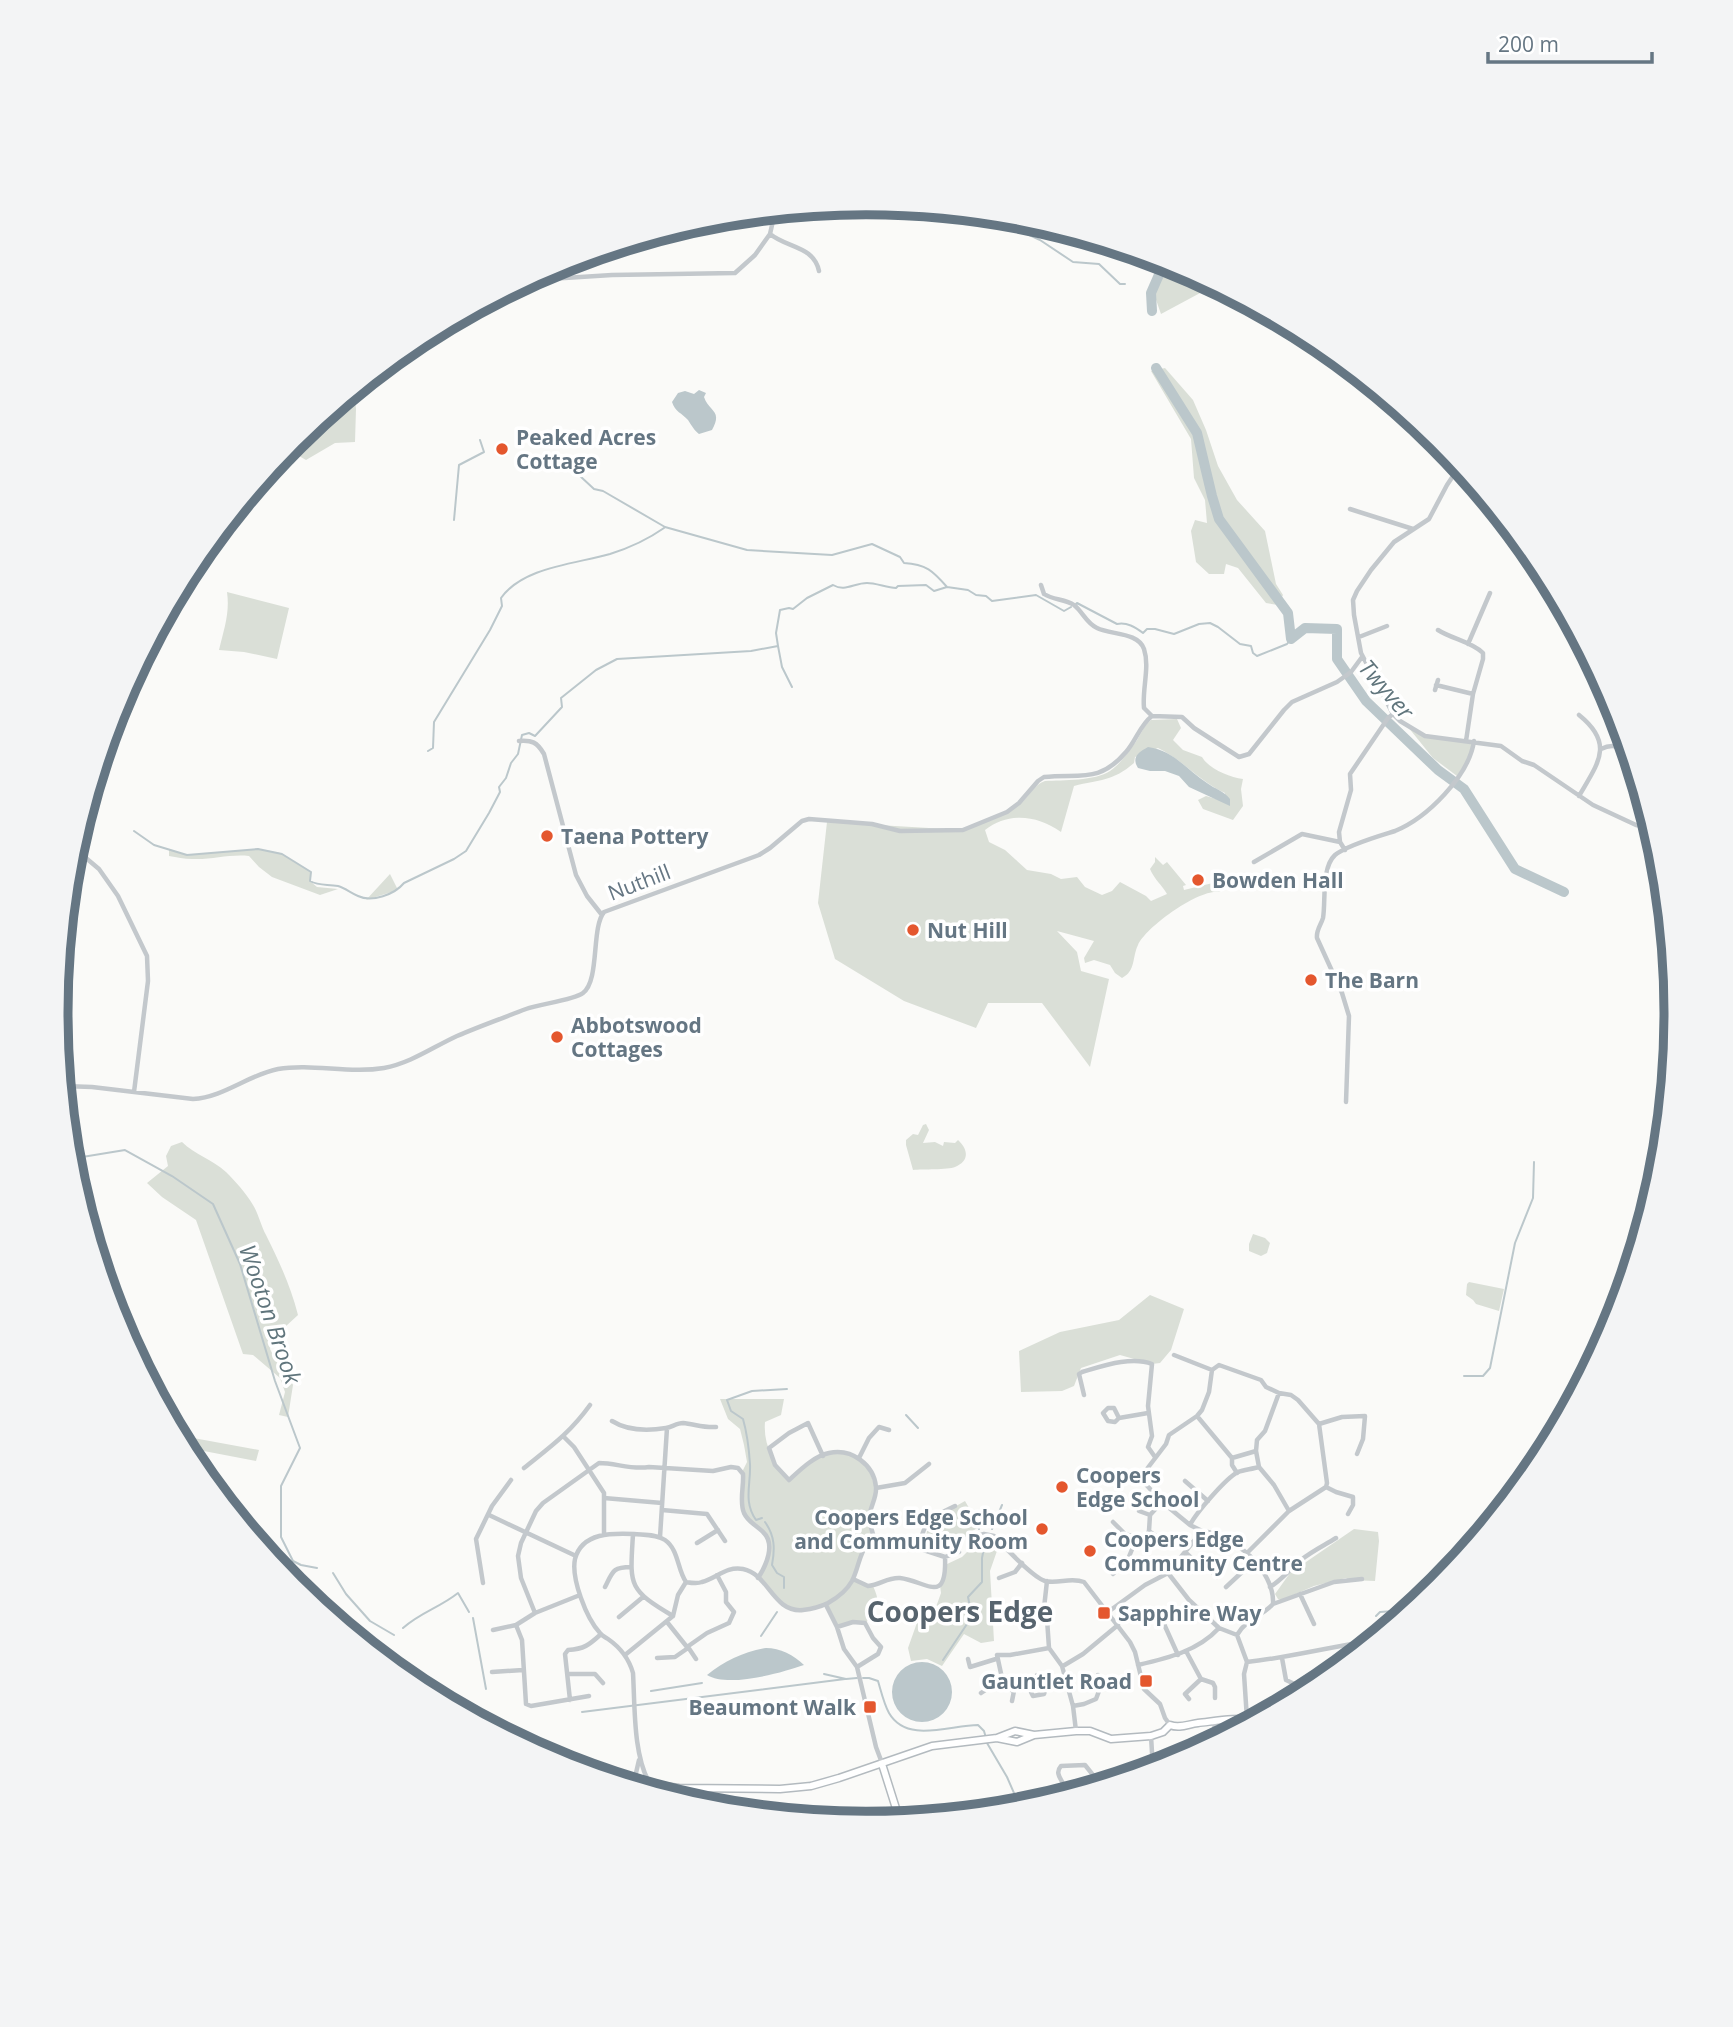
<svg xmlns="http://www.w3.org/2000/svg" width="1733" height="2027" font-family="'Open Sans',sans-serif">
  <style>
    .green { fill: #dadfd7 }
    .water { fill: #bbc7cb }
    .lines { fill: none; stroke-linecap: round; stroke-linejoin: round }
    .stream { stroke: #bbc7cb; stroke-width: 2 }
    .river { stroke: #bbc7cb; stroke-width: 10 }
    .secondary-casing { stroke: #b3babf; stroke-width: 9 }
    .street { stroke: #c3c8cc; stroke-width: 4.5 }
    .secondary { stroke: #fff; stroke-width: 6 }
    .poi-dot { fill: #e4572e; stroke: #fff; stroke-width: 2.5 }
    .labels { text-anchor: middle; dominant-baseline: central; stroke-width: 7; stroke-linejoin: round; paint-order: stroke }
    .poi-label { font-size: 21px; font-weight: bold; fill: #657683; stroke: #fff; text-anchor: start }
    .street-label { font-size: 21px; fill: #657683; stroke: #fff }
    .water-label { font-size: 23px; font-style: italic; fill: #60757c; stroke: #fff }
    .district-label { font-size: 28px; font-weight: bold; fill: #57646e; stroke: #fff }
    .rim { fill: none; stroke: #657683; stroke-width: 9 }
  </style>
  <rect width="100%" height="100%" fill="#fafaf8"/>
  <path class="green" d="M 1168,262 L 1177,265 L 1215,285 L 1161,314 L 1154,294 Z
    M 433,336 L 374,384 L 356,389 L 396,356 Z
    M 1165,368 L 1193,400 L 1206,430 L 1218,466 L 1237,500 L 1265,531 L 1276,584 L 1283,595 L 1278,605 L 1266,603 L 1238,568 L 1226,564 L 1224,574 L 1209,574 L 1196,562 L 1191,531 L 1195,520 L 1207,523 L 1205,500 L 1194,478 L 1191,439 L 1151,371 Z
    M 354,391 L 356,409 L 355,442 L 335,443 L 306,460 L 299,456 L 293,464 L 276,462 L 290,445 L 310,442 L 316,435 L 328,412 Z
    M 227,592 L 289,608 L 277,659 L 244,652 L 219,650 C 224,629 230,613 227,592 Z
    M 1177,719 L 1181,728 L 1173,740 L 1183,750 L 1202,757 C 1209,769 1229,777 1243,779 L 1241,789 L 1243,806 L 1233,820 L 1203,809 L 1198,800 L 1206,796 L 1223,801 L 1225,793 C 1200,782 1183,760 1158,748 L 1135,757 L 1134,763 C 1112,782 1100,779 1074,786 L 1061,832 C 1037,815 1008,812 985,830 L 989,842 L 1005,850 L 1027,870 L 1051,874 L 1061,879 L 1077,877 L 1085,887 L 1102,895 L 1112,891 L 1120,882 L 1146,896 L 1151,901 L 1167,894 C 1162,885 1154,879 1150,869 L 1155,862 L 1155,857 L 1163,865 L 1167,862 L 1186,885 L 1183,886 L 1184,890 L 1221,881 L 1224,889 L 1219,892 C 1199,889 1146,927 1138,945 C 1132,957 1136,971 1122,978 L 1115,973 L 1110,965 L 1094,960 L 1085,963 L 1084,958 L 1094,941 L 1057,931 L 1077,952 L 1081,971 L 1109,979 L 1090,1067 L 1042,1003 L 988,1003 L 976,1028 L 904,1001 L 835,959 L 818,903 L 827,822 L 963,830 C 983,823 1003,818 1020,804 C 1030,796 1033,785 1045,781 C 1063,780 1095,781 1110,771 C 1119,765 1126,755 1132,747 C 1140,738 1142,727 1151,720 Z
    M 1408,727 L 1425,736 L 1474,741 L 1473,752 L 1457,776 L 1433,758 Z
    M 169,849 L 187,855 L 258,849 L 280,853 L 311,872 L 310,881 L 317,887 L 338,889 L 320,895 L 272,877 L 259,867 L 249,856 C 229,854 212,860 192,859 C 184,859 177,857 169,856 Z
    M 390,874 L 398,890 L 366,900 Z
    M 926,1124 L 929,1130 L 923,1143 L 935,1142 L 943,1146 L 944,1142 L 955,1143 L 958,1140 C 968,1149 970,1161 955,1167 C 948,1170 922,1169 913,1170 L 906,1145 L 906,1140 L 913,1134 L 918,1135 L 923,1125 Z
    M 182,1142 C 195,1155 212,1159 226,1172 C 236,1182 246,1193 253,1205 C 259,1215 261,1226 266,1235 C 279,1261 291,1287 298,1315 L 272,1339 L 270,1349 L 275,1359 L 285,1366 L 293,1385 L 288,1417 L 279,1415 L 285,1392 L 280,1378 L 253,1355 L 243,1354 L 196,1220 L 162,1197 L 147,1183 L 168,1166 L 166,1156 L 171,1146 Z
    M 1253,1234 L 1265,1238 L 1270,1243 L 1267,1253 L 1261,1256 L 1249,1251 L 1249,1244 Z
    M 1469,1282 L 1504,1289 L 1499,1311 L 1476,1304 L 1473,1300 L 1466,1295 L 1467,1284 Z
    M 1150,1295 L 1184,1309 L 1171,1350 L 1160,1363 L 1152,1364 L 1120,1355 L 1081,1368 L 1074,1386 L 1062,1391 L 1021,1392 L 1019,1351 L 1060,1332 L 1119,1320 Z
    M 720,1399 L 784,1399 L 781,1415 L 765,1422 C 763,1445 774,1464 789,1480 L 809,1463 L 828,1453 L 847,1453 L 867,1466 L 876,1488 L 869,1517 L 874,1539 L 868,1543 L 853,1579 L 873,1586 C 881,1603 879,1611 865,1623 L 859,1622 L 837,1627 L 826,1605 L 815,1608 L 787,1608 L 758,1578 L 769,1551 L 766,1537 L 743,1511 L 742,1472 L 747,1462 L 744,1445 L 740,1429 L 728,1419 Z
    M 177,1435 L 259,1450 L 256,1461 L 183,1447 Z
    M 965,1501 L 980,1527 C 952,1539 965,1562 925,1545 L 927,1531 L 929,1531 L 930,1526 L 928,1525 L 933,1519 L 934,1521 L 942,1516 L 942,1514 Z
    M 1354,1529 L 1378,1532 L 1379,1541 L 1375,1581 L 1349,1580 L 1346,1578 L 1314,1586 L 1282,1600 L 1278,1599 L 1275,1594 L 1290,1573 Z
    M 982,1540 L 990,1541 L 998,1548 L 990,1571 L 994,1641 L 981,1643 L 964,1634 L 942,1666 L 927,1659 L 911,1661 L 908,1648 L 919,1617 L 931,1621 L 941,1593 L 940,1585 L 945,1565 L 962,1557 L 977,1542 Z"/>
  <path class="water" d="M 699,390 L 706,393 L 704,397 C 709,412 723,410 712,430 L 699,434 C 694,430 692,426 688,420 C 682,413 675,412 672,402 L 678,393 L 685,391 L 694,394 Z
    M 1148,747 C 1173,750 1187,770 1207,783 C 1215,789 1224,791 1230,799 L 1230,806 L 1189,787 L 1179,776 L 1165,771 L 1150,771 L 1138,768 C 1131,757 1139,752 1148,747 Z
    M 766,1648 C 780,1648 794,1655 804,1665 C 781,1673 728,1688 707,1675 C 725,1661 743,1652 766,1648 Z
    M892 1692a30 30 0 1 1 60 0a30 30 0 1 1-60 0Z"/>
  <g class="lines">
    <path class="stream" d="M 986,215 L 1040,240 L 1073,262 L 1099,264 L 1120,284 L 1125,284
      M 566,463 L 594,489 L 603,491 L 665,527 L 747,550 L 832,555 L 872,544 L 900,557 L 904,563 C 926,564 933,571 947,587
      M 454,520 L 459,465 L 484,452 L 480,440
      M 1076,604 L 1077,603 L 1117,624 C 1127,622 1135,627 1143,633 L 1147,629 L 1155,629 L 1174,634 L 1199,624 L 1210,623 L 1218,627 L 1240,644 L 1251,646 L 1253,653 L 1257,656 L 1287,644 L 1291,639
      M 778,646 L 782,667 L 792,687
      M 428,751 L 433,748 L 434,722 L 490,630 L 502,606 L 501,598 C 523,567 575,564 610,554 C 629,548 647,540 664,528
      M 134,831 L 154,845 L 187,855 L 258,849 L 282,854 L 311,872 L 310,881 C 319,886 327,884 338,886 C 345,888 351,893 358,896 C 372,903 395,894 404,883 L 454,859 L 466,851 L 489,813 L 500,792 L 499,787 L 506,778 L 511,763 L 518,754 L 522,735 L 529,733 L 535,736 L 562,707 L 561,698 L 596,670 L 617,659 L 751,651 L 778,646 L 776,633 L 780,610 L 789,608 L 793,609 L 807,598 L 833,585 C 845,592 854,583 867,583 C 875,583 886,587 896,588 L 898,586 L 926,585 L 934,591 L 947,587 L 968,590 L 976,595 L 986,596 L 992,601 L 1036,595 L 1064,611 L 1071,607
      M 70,1159 L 125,1150 L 172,1176 L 213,1204 L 240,1264 L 275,1381 L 300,1448 L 281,1486 L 281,1537 L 293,1561 L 301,1565 L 317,1568
      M 1464,1376 L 1483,1376 L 1490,1368 L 1515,1243 L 1533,1198 L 1534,1162
      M 906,1415 L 918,1428
      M 971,1513 L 979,1529
      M 762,1518 L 756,1520 C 743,1501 751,1485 750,1464 C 749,1449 747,1433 743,1419 L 731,1411 L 727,1400 L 752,1391 L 787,1389
      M 765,1522 C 775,1536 775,1549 772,1565 L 777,1573 L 784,1577 L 784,1588
      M 992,1529 L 1002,1505
      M 333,1573 L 346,1594 L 370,1621 L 394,1635
      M 1376,1616 L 1380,1612 L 1406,1610
      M 473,1618 L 486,1689
      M 403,1628 C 421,1612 439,1608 458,1593 L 469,1612
      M 761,1636 L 777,1612
      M 943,1660 L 969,1621 L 971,1612 L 968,1597 L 982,1582 L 982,1558 L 985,1543
      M 824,1674 L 846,1679 L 857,1678
      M 863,1678 L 869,1678 L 878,1681 C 881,1691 884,1704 889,1713 C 907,1744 950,1725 978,1725 L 984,1731 L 986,1738
      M 651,1691 L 702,1683
      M 582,1712 L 845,1679
      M 987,1743 L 1007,1777 L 1021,1809"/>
    <path class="river" d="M 1152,311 L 1151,293 L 1165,261
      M 1156,368 L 1197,433 L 1212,496 L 1219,519 L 1288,613 L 1291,639 L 1305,628 L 1337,629 L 1337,659 L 1366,701 L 1438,770 L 1464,789 L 1515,869 L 1564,892"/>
    <defs>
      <path id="secondary" d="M 1646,804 L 1647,824
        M 1647,827 L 1665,886
        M 997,1738 L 1015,1731 L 1034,1735
        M 882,1764 L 900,1821
        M 636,1786 L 646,1784 L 679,1788 L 780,1789 L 811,1786 L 839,1778 L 932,1746 L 997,1738 L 1017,1742 L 1034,1735 L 1076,1731 L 1090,1731 L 1111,1739 L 1151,1736 L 1163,1732 L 1170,1725 C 1180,1729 1188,1724 1198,1723 C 1216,1721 1237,1717 1255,1720
        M 668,1796 L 678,1789"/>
    </defs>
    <use href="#secondary" class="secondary-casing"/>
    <path class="street" d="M 770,234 C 787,248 814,246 819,271
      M 532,278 L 549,279 L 612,275 L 735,273 L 755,255 L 770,234 L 775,212
      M 450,325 L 454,319
      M 1443,445 L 1460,471
      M 1463,469 L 1453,476 L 1447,485 L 1429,519 L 1394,542 L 1371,570 L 1357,591 L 1353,600 L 1354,615 L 1361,653 L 1393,714 L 1400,721 L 1425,736 L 1501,746 L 1522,761 L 1534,765 L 1593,805 L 1636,825 L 1647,827 L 1647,824 L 1652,824
      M 1350,509 L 1413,529
      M 1041,585 L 1044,594 C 1053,600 1065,599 1074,605 C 1083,612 1086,623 1097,628 C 1111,635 1138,632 1144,649 C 1150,667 1142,689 1144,708 L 1152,716
      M 1549,590 L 1557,594
      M 1438,630 C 1452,639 1472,642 1483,653 L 1483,659 L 1473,694 L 1466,741
      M 1359,637 L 1387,626
      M 1468,644 L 1490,593
      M 1436,685 L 1473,694
      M 1435,690 L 1438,680
      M 1579,715 C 1615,744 1598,763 1579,796
      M 519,741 C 532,740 537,742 544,754 L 576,875 L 587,896 L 602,915
      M 1601,749 C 1613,743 1620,747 1630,753
      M 74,848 L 99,869 L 118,896 L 147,956 L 148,981 L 134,1092
      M 1345,850 L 1340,842 L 1339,832 L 1351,790 L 1350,774 L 1388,718 L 1393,714
      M 1254,862 L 1302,834 L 1340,842
      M 63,1086 L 92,1087 L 193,1099 C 224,1097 248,1075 278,1069 C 312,1063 349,1074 384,1068 C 411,1063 433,1047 457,1036 C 480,1026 503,1018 526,1009 C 540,1004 574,1000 583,993 C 600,980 591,928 604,912 L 759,855 L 770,848 L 802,821 L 809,819 L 872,824 L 900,831 L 963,830 L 1007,812 L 1019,803 L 1038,781 L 1044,777 C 1079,773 1099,784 1126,752 C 1136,741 1140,725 1152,716 L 1182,717 L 1194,728 L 1239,757 L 1249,754 L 1284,710 L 1292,702 L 1337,682 L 1351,672 L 1362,657
      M 1346,1102 L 1349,1016 L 1342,993 L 1317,938 C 1316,930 1321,925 1323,918 C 1326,901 1321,868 1335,855 C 1347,845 1379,836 1395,831 C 1427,818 1469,776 1474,741
      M 1174,1355 L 1212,1370 L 1219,1365 L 1261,1380 L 1266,1387 L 1279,1393 L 1291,1395 L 1298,1400 L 1319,1424
      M 1084,1395 L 1079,1374 L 1082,1372 C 1103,1366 1131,1356 1152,1364 L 1148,1406 L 1152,1436 L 1148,1447 L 1155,1457
      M 1197,1416 L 1232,1458 L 1232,1465 L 1237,1473
      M 1119,1418 L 1114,1408 L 1108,1408 L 1103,1413 L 1108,1421 L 1115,1422 L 1119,1418 L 1148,1413
      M 612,1421 C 628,1431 648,1431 666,1428 C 672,1427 677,1423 683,1423 C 694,1424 704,1428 716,1427
      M 564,1437 L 574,1447 L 604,1493 L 604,1534
      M 823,1456 L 808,1423 L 789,1433 L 769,1448 L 775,1465 L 789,1480 C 800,1470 814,1456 829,1453 C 852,1448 874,1465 876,1487 C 877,1499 869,1508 869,1519 C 869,1523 873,1532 874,1539
      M 859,1458 L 869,1438 L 879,1427 L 889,1430
      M 1232,1458 L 1256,1451
      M 1259,1467 L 1256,1451 L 1257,1440 L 1265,1431 L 1279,1393
      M 524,1468 C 550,1447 570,1433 590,1405
      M 1185,1481 L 1208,1501
      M 1326,1487 L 1336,1492 L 1353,1497 L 1353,1505 L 1348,1514
      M 876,1488 L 905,1483 L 929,1464
      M 604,1498 L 662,1503
      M 662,1510 L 707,1514 L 725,1541
      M 1139,1511 L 1150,1515
      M 489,1515 L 576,1556
      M 1113,1522 L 1125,1534 L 1134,1537 L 1139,1542
      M 1190,1525 L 1162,1502 L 1140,1478 L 1166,1444 L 1169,1435 L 1197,1416 L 1202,1410 L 1209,1392 L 1212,1370
      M 1149,1531 L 1163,1541
      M 1202,1531 C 1233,1534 1275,1570 1273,1604
      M 633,1534 C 630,1585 627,1589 673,1616
      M 660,1537 L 667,1428
      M 974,1537 L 984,1534 L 994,1536 C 1005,1547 1032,1577 1045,1581 C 1058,1584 1071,1577 1084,1582 L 1130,1642 L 1135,1652 L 1144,1689 L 1160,1704 L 1165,1718 L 1170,1725
      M 697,1543 L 718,1530
      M 918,1548 C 928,1515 925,1521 955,1506
      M 1185,1552 L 1202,1568 L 1211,1571 L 1217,1577
      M 1248,1552 L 1289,1511 L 1326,1487 L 1327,1483 L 1319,1424 L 1342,1417 L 1365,1416 L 1363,1439 L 1357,1454
      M 945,1557 L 959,1552
      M 1168,1573 L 1189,1600 L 1219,1628
      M 1113,1574 L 1128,1559 L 1133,1547 L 1147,1535 L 1149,1531 L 1150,1515 L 1162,1502
      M 999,1578 L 1015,1572 L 1022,1563
      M 853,1579 L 868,1586 C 880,1585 888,1577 900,1578 C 926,1581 947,1606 945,1557
      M 1047,1581 L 1044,1608 L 1047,1619 L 1049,1648 L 1062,1666 L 1073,1706 L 1076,1731
      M 686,1582 C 692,1583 697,1584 702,1582 C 717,1578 726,1566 743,1569 C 769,1574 773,1613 803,1610 C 812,1609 820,1607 828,1603 C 837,1598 847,1590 852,1581 C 862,1562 859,1533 890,1539 L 945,1557
      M 483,1583 L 476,1539 L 492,1506 L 511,1480
      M 605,1587 C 613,1571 613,1567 631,1567
      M 1226,1587 L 1254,1561
      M 1270,1587 C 1282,1580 1290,1569 1301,1560 C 1312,1551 1325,1545 1336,1538
      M 1300,1594 L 1314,1624
      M 826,1605 L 837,1627 L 844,1649 L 857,1667 L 876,1747 L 882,1763
      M 1002,1612 L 1046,1612
      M 1108,1612 L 1145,1585 L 1168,1573 L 1202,1531 L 1190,1525 C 1196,1513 1226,1478 1238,1472 C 1244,1470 1252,1469 1259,1467 L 1274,1485 L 1289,1511
      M 535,1613 L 521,1578 L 518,1556 L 521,1543 L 536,1511 L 543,1503 L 599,1463 C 616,1463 631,1470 649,1467 L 713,1471 L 731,1467 L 738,1468 L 743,1474 C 744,1487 739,1501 744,1513 C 748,1522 756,1525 763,1532 C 776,1544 766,1566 758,1578
      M 619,1617 L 643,1597
      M 667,1622 L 687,1647 L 707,1633 L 729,1623 L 734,1612 L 726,1602 L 726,1592 L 717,1575
      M 1164,1624 L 1178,1655
      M 516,1625 L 522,1640 L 526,1704 L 531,1706 L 589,1696
      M 837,1627 L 853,1622 L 865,1623 L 873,1638 L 881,1647 L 878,1654 L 857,1667
      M 493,1630 L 516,1625 L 535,1613 L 580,1595
      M 1237,1635 C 1249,1616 1261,1617 1273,1604 L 1334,1582 L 1362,1579
      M 1237,1635 L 1247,1662 L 1244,1674 L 1247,1719
      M 688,1647 L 696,1659
      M 1186,1651 L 1201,1679 L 1213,1683 L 1215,1687 L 1215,1698
      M 625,1655 L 673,1616 L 678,1595 L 686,1582
      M 657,1658 L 675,1657 L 688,1648
      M 1282,1658 L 1286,1680 L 1309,1691
      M 968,1659 L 970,1667 L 996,1659
      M 1247,1662 C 1285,1658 1321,1649 1358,1643
      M 1138,1665 C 1168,1658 1198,1651 1219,1628 L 1237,1635
      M 1063,1666 L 1083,1654 L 1118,1625
      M 492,1672 L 523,1670
      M 568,1674 L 595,1674 L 603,1683
      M 1037,1675 L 1046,1688 L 1066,1681
      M 1001,1687 L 1002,1678 L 997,1655 L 1010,1655 L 1049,1648
      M 418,1688 L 419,1686
      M 1031,1692 L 1033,1696 L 1044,1694 L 1046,1688
      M 981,1693 C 993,1684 1000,1686 1014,1691 L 1012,1701
      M 1189,1699 L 1185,1694 L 1201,1679
      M 570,1700 L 565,1654 L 568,1650 C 584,1649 589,1645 600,1635
      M 1073,1706 L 1084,1704 L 1096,1699 L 1099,1691 L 1098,1675
      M 1214,1721 L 1216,1741
      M 1151,1736 L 1153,1769
      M 1153,1763 L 1187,1757
      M 650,1784 C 633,1755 635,1707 633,1673 C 629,1659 621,1648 608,1639 C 605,1637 602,1636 600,1633 C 586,1618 571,1578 575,1559 C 582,1532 613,1533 634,1534 C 644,1535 656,1534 665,1540 C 679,1550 677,1569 686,1582
      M 633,1786 L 639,1760
      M 1054,1799 L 1065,1790 C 1065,1781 1053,1775 1061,1766 L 1085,1765 L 1101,1785"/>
    <use href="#secondary" class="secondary"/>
  </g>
  <g class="poi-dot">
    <circle cx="502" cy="449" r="7"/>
    <circle cx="547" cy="836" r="7"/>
    <circle cx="1198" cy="880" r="7"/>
    <circle cx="913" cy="930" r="7"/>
    <circle cx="1311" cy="980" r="7"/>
    <circle cx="557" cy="1037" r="7"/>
    <circle cx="1062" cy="1487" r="7"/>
    <circle cx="1042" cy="1529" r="7"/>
    <circle cx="1090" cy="1551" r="7"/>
    <rect x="1097" y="1606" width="14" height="14" rx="3.5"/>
    <rect x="1139" y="1674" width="14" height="14" rx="3.5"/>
    <rect x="863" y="1700" width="14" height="14" rx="3.5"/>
  </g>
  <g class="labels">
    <g class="poi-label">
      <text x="516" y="437">Peaked Acres<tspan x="516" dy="24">Cottage</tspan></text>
      <text x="561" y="836">Taena Pottery</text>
      <text x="1212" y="880">Bowden Hall</text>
      <text x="927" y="930">Nut Hill</text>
      <text x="1325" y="980">The Barn</text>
      <text x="571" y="1025">Abbotswood<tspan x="571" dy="24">Cottages</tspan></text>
      <text x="1076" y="1475">Coopers<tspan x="1076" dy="24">Edge School</tspan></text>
      <text x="1028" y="1517" text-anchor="end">Coopers Edge School<tspan x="1028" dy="24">and Community Room</tspan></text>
      <text x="1104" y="1539">Coopers Edge<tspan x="1104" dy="24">Community Centre</tspan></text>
      <text x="1118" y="1613">Sapphire Way</text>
      <text x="1132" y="1681" text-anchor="end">Gauntlet Road</text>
      <text x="856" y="1707" text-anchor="end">Beaumont Walk</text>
    </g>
    <g class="street-label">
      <text transform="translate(639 882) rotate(-21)">Nuthill</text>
    </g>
    <g class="water-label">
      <text transform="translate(1387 689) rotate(49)">Twyver</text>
      <text transform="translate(271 1314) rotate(71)">Wooton Brook</text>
    </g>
    <g class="district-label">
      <text x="960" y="1611">Coopers Edge</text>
    </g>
  </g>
  <path d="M0 0H1733V2027H0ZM68 1013a798 798 0 1 1 1596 0a798 798 0 1 1-1596 0Z" fill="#f3f4f5" fill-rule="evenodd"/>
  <path class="rim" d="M68 1013a798 798 0 1 1 1596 0a798 798 0 1 1-1596 0Z"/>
  <path d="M1488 52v10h164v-10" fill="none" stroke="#657683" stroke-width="3.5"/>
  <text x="1498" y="52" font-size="21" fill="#657683" stroke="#ffffff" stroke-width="5" paint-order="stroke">200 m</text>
</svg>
